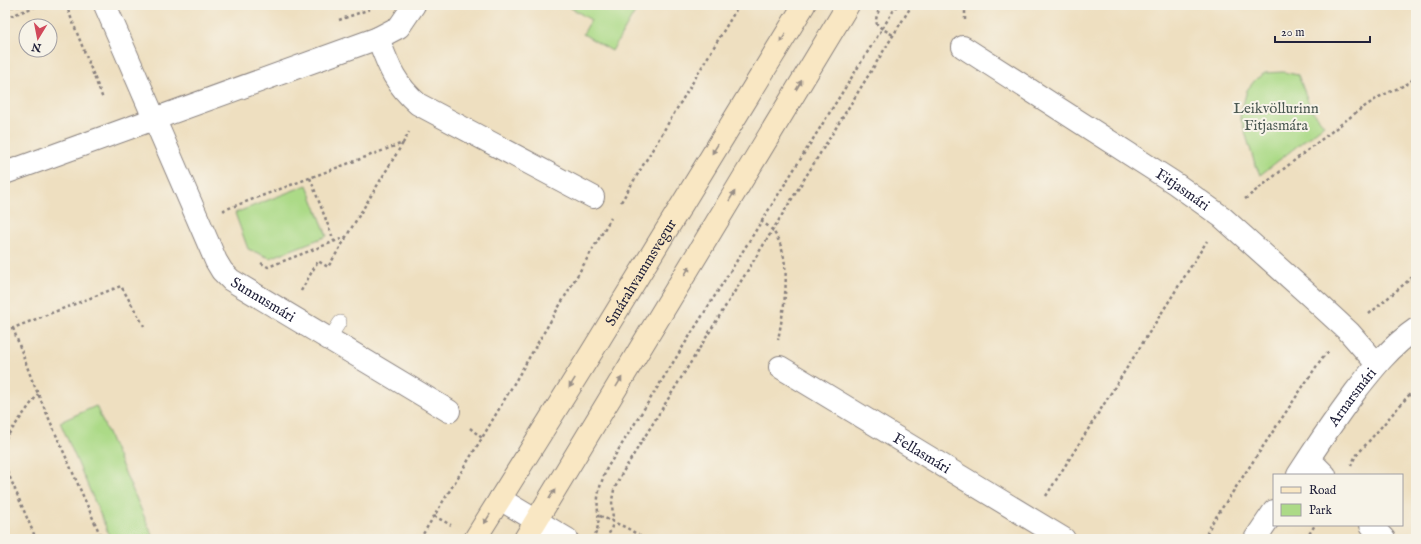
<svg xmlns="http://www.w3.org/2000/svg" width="1421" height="544" font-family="'IM FELL English',serif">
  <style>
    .green { fill: #acda87; stroke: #677e61 }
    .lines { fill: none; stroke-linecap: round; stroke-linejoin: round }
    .service-casing { stroke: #88807e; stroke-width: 14 }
    .minor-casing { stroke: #88807e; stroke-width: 24 }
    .tertiary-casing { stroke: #88807e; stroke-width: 24 }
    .secondary-casing { stroke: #88807e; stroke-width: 24 }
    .path { stroke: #88807e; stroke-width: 2.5; stroke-dasharray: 3 3; stroke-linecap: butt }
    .service { stroke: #fff; stroke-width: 13 }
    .minor { stroke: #fff; stroke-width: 22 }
    .tertiary { stroke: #fff; stroke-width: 22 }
    .secondary { stroke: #f9e7c3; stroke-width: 22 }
    .oneway { fill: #988e86 }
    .labels { text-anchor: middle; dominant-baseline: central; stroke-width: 4; stroke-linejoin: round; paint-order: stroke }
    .park-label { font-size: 15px; fill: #4b5952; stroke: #f7f3e8 }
    .street-label { font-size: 15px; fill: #22223b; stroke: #f7f3e8 }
  </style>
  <rect width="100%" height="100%" fill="#f7f3e8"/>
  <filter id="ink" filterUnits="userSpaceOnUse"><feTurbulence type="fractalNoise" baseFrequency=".025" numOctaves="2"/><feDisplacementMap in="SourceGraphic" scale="8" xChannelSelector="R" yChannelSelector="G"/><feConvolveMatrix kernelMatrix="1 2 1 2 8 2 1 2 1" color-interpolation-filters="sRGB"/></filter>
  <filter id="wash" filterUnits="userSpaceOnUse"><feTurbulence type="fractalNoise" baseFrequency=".012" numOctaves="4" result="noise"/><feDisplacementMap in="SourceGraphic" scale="16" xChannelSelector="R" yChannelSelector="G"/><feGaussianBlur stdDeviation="0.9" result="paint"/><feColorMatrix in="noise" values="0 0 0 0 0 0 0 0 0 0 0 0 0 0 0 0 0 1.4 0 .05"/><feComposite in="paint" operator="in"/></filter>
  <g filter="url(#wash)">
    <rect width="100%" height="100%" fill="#eedfc0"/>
    <path class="green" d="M 566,5 L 639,5 L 612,51 L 583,34 L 591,20 Z
      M 1283,72 L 1298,75 L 1311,109 L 1324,125 L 1260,175 L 1254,161 L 1240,116 L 1247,90 L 1256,79 L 1265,73 Z
      M 307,185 L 327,236 L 270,258 L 248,249 L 235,213 Z
      M 96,406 L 154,539 L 111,539 L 60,422 Z"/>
  </g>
  <g filter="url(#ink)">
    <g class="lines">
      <defs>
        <path id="service" d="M 329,339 L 340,322"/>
        <g id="minor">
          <path id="s1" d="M 105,5 L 216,261 L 222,271 L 231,280 L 449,411"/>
          <path d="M 378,38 C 389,67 394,83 418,104 L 593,197"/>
          <path id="s2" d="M 963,47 L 1176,184 L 1222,217 L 1309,295 L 1349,332 L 1377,364"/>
          <path d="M 5,173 L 378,38 L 399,27 L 414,5"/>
          <path id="s3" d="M 780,367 L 1064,539"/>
          <path d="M 1309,459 L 1325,475"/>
          <path d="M 1371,525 L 1384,539"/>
        </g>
        <g id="tertiary">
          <path id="s4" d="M 1298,475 C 1316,447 1335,419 1355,392 C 1373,369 1391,346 1416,329"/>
          <path d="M 500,499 L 567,539"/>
          <path d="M 1255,539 L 1274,511"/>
        </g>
        <g id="secondary">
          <path id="s5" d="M 475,539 L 593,350 L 804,5"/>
          <path d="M 525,539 L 848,5"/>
        </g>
      </defs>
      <use href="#service" class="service-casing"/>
      <use href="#minor" class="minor-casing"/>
      <use href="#tertiary" class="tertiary-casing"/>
      <use href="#secondary" class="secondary-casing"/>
      <path class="path" d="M 66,5 L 103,99
        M 881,5 C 872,26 875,24 893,35
        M 5,7 L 34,5
        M 5,18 L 40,5
        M 339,20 L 370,9
        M 965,20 L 965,5
        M 310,178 L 334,241
        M 1245,199 L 1358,111 L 1379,97 L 1409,83 L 1416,76
        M 621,202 L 739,5
        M 225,211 L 224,210 L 403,143 L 409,132
        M 761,221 C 765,224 770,227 773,231 C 794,260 784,307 778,340
        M 261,263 L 268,267 L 346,237 L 403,143
        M 301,291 L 318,261 L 328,267 L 346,238
        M 1369,314 L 1416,274
        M 13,328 L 32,380 L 102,539
        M 5,329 L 13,328 L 121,286 L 144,326
        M 470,428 L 482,438
        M 5,439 L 38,394
        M 5,466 L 36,539
        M 1351,466 L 1355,457 L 1416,387
        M 1046,496 L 1207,241
        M 434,516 L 451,525
        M 600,516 L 627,528 L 645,539
        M 595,535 C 602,519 596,513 598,498 C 599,487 603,478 607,468 L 897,5
        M 420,539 L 482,438 L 611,218
        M 606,539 L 611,530 L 613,522 L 612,500 L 614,490 L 621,475 L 912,5
        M 1204,539 L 1212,523 L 1322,358 L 1329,351
        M 1306,539 L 1315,525"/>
      <use href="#service" class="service"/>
      <use href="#minor" class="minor"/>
      <use href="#tertiary" class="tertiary"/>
      <use href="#secondary" class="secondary"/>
    </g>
    <defs><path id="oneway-solid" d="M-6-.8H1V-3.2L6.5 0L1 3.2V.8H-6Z"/></defs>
    <g class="oneway">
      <use href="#oneway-solid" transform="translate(783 38) rotate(122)"/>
      <use href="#oneway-solid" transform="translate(799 85) rotate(-59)"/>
      <use href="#oneway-solid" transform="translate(715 149) rotate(122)"/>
      <use href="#oneway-solid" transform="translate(732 196) rotate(-59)"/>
      <use href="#oneway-solid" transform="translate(687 271) rotate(-59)"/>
      <use href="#oneway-solid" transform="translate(619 382) rotate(-59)"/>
      <use href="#oneway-solid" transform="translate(572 383) rotate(122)"/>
      <use href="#oneway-solid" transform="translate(552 494) rotate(-59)"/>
      <use href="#oneway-solid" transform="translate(487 519) rotate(122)"/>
    </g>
  </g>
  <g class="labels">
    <g class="park-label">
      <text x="1276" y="108">Leikvöllurinn<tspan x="1276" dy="17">Fitjasmára</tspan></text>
    </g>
    <g class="street-label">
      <text stroke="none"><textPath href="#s2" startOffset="262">Fitjasmári</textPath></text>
      <text stroke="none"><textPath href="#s5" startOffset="314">Smárahvammsvegur</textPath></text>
      <text stroke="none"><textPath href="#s1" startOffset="341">Sunnusmári</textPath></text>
      <text stroke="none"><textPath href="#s4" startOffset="95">Arnarsmári</textPath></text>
      <text stroke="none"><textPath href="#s3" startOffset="166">Fellasmári</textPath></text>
    </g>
  </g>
  <rect width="1421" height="544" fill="none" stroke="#f7f3e8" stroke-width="20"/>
  <rect x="1273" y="474" width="130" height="52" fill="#f7f3e8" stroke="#a29fa3"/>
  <rect x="1281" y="487" width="20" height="6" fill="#f9e7c3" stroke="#a29fa3"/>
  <text x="1309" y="494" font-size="12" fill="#22223b">Road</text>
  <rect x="1281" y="504" width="20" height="12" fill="#acda87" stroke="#a29fa3"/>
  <text x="1309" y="514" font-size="12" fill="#22223b">Park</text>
  <g transform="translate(38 38) rotate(190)"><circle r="19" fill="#f7f3e8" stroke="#a29fa3"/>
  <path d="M0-3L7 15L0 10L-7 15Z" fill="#d1495b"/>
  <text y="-6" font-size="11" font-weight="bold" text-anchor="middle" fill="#22223b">N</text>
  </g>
  <path d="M1275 36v6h95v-6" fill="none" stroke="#22223b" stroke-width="2"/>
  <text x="1281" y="36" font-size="12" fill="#22223b" stroke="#f7f3e8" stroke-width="3" paint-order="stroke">20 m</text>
</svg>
